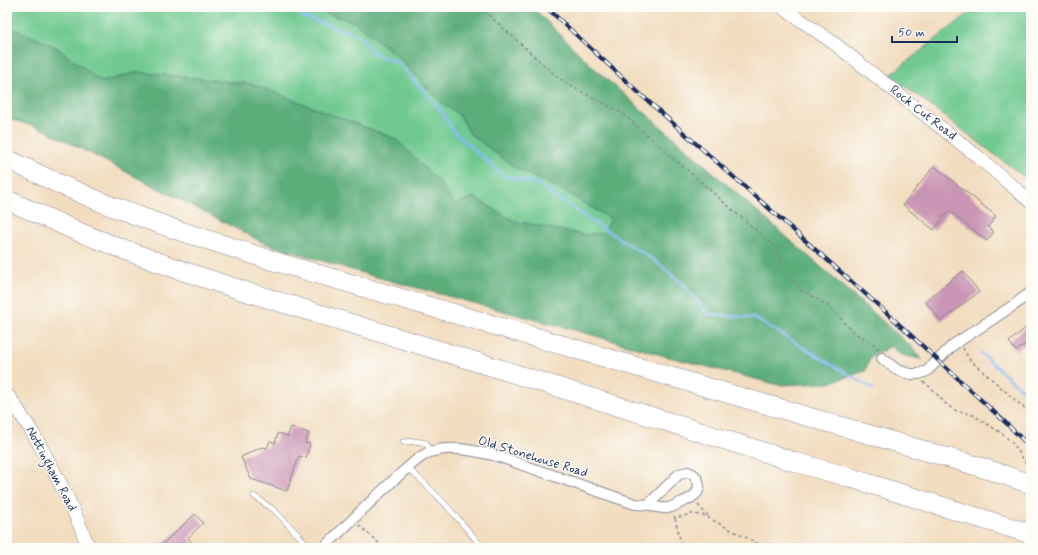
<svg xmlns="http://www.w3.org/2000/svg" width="1038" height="555" font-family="Mynerve,sans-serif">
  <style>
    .green { fill: #6fc990; stroke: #457c77 }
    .forest { fill: #5bad7a; stroke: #3b6e6c }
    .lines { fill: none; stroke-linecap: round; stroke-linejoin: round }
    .stream { stroke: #89b9f5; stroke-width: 2.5 }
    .building { fill: #ca96b5 }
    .service-casing { stroke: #86868f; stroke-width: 6 }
    .minor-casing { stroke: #86868f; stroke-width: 12 }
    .tertiary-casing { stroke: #86868f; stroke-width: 14 }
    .motorway-casing { stroke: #86868f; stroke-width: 20 }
    .path { stroke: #86868f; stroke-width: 1.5; stroke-dasharray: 3 3; stroke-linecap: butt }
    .service { stroke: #fff; stroke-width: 5 }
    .minor { stroke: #fff; stroke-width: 10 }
    .tertiary { stroke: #fff; stroke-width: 13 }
    .motorway { stroke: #fff; stroke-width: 19 }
    .rail-casing { stroke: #1b2f5e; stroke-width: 4 }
    .rail { stroke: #fdfcf7; stroke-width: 2.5; stroke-dasharray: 8; stroke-linecap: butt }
    .labels { text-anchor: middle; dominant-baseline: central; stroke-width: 3; stroke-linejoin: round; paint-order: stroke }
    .street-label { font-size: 13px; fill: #1b2f5e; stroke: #fdfcf7 }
  </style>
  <rect width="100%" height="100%" fill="#fdfcf7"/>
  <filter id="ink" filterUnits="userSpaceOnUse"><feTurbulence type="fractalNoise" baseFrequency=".025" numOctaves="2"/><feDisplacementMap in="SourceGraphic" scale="8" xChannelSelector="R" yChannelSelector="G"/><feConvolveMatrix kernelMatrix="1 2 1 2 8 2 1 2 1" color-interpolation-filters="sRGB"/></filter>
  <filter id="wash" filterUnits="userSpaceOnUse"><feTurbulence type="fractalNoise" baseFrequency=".012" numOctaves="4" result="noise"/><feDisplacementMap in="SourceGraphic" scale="16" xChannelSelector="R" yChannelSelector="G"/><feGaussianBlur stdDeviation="0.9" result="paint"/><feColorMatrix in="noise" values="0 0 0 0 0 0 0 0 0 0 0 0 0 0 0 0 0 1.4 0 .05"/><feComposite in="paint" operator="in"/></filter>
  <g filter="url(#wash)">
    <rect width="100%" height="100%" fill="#f2ddc0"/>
    <path class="green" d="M 7,7 L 306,7 L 354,22 L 395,54 L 440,101 L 460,116 L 471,135 L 611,219 L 603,234 L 584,235 L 514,221 L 474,197 L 454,205 L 440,183 L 396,139 L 252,84 L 138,72 L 102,82 L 56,47 L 7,26 Z
      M 977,7 L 1031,7 L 1031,182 L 890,75 Z"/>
    <path class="forest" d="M 306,7 L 532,7 L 593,67 L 913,348 L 921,359 L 901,355 L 891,346 L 871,357 L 865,371 L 829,383 L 779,385 L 665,356 L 589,334 L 369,275 L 264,243 L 45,130 L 7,118 L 7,26 L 56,47 L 102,82 L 138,72 L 252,84 L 396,139 L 440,183 L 454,205 L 474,197 L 514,221 L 584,235 L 603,233 L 611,219 L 568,193 L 517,169 L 471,135 L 460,116 L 440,101 L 395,54 L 354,22 Z"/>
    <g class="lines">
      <path class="stream" d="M 291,7 L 304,17 L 358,35 L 373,53 L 398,63 L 442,112 L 454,132 L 504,176 L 536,183 L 596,224 L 654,260 L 685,286 L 708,314 L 754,318 L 873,389
        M 981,353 L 1031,398"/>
    </g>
    <g id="blocks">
      <path class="building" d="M 934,166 L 996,216 L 988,227 L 994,232 L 987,241 L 949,211 L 934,230 L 903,205 Z
        M 963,271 L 979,292 L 941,321 L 925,301 Z
        M 1031,323 L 1031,343 L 1027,347 L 1025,344 L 1016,351 L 1009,342 Z
        M 291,427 L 309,433 L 305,443 L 310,444 L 306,458 L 299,456 L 287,491 L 251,479 L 241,457 L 262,447 L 267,448 L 270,441 L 275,443 L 278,433 L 288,436 Z
        M 195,514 L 203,523 L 188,538 L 197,548 L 158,548 Z"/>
    </g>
  </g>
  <g filter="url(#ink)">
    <use href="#blocks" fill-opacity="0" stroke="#86868f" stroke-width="1"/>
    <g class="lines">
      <defs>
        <path id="service" d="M 403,442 L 416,441 L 426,443 L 431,452
          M 407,468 C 436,491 459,520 483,548
          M 254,496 L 274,510 L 311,548"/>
        <path id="minor" d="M 882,358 L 897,370 L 910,374 L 919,374 L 927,371 L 953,345 L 1014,305 L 1031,292
          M 688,472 C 692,473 695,475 697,479 C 704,493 690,499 680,503 C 676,505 672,507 668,508 C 663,509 657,507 652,506 L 651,505 L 651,502 L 679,474 Z
          M 323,548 C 351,522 377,494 405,470 C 413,463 421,455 430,452 C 453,445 475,451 497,456 L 635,504 L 651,505"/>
        <path id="tertiary" d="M 782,7 L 835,44 L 977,156 L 1031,202
          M 7,394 C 18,409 27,424 37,440 C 57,475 75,511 89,548"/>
        <path id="motorway" d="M 7,159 L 57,183 L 108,205 L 171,228 L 280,263 L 871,435 L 980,467 L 1031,484
          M 7,200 L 79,232 L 122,249 L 183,271 L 244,291 L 487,365 L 795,462 L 848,477 L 1031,534"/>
      </defs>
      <use href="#service" class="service-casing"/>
      <use href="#minor" class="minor-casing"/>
      <use href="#tertiary" class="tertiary-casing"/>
      <use href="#motorway" class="motorway-casing"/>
      <path class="path" d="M 480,7 L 556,76 L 576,89 L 622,113 L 774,246 L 788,275 L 800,289 L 830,307 L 852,331 L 877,346 L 878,349
        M 963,348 L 969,359 L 1031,414
        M 923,382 L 929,386 L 946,404 L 954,410 L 973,415 L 1003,434 L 1014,445 L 1029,468
        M 698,505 L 709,517
        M 674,516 L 675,518 L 692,514 L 703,515 L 766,548
        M 675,518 L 682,548
        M 359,525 L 384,548"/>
      <use href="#service" class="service"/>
      <use href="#minor" class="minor"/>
      <use href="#tertiary" class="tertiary"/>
      <use href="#motorway" class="motorway"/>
      <defs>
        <path id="rail" d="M 546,7 L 639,93 L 888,314 L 1006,423 L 1031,448"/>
      </defs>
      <use href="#rail" class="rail-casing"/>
      <use href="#rail" class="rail"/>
    </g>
  </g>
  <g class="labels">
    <g class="street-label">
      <text transform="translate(923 113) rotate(38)">Rock Cut Road</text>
      <text transform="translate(533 457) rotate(17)">Old Stonehouse Road</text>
      <text transform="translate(51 469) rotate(62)">Nottingham Road</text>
    </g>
  </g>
  <rect width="1038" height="555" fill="none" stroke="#fdfcf7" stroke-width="24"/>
  <path d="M892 36v6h65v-6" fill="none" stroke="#1b2f5e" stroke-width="2"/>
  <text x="898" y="36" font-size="12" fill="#1b2f5e" stroke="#fdfcf7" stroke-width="3" paint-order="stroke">50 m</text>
</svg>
